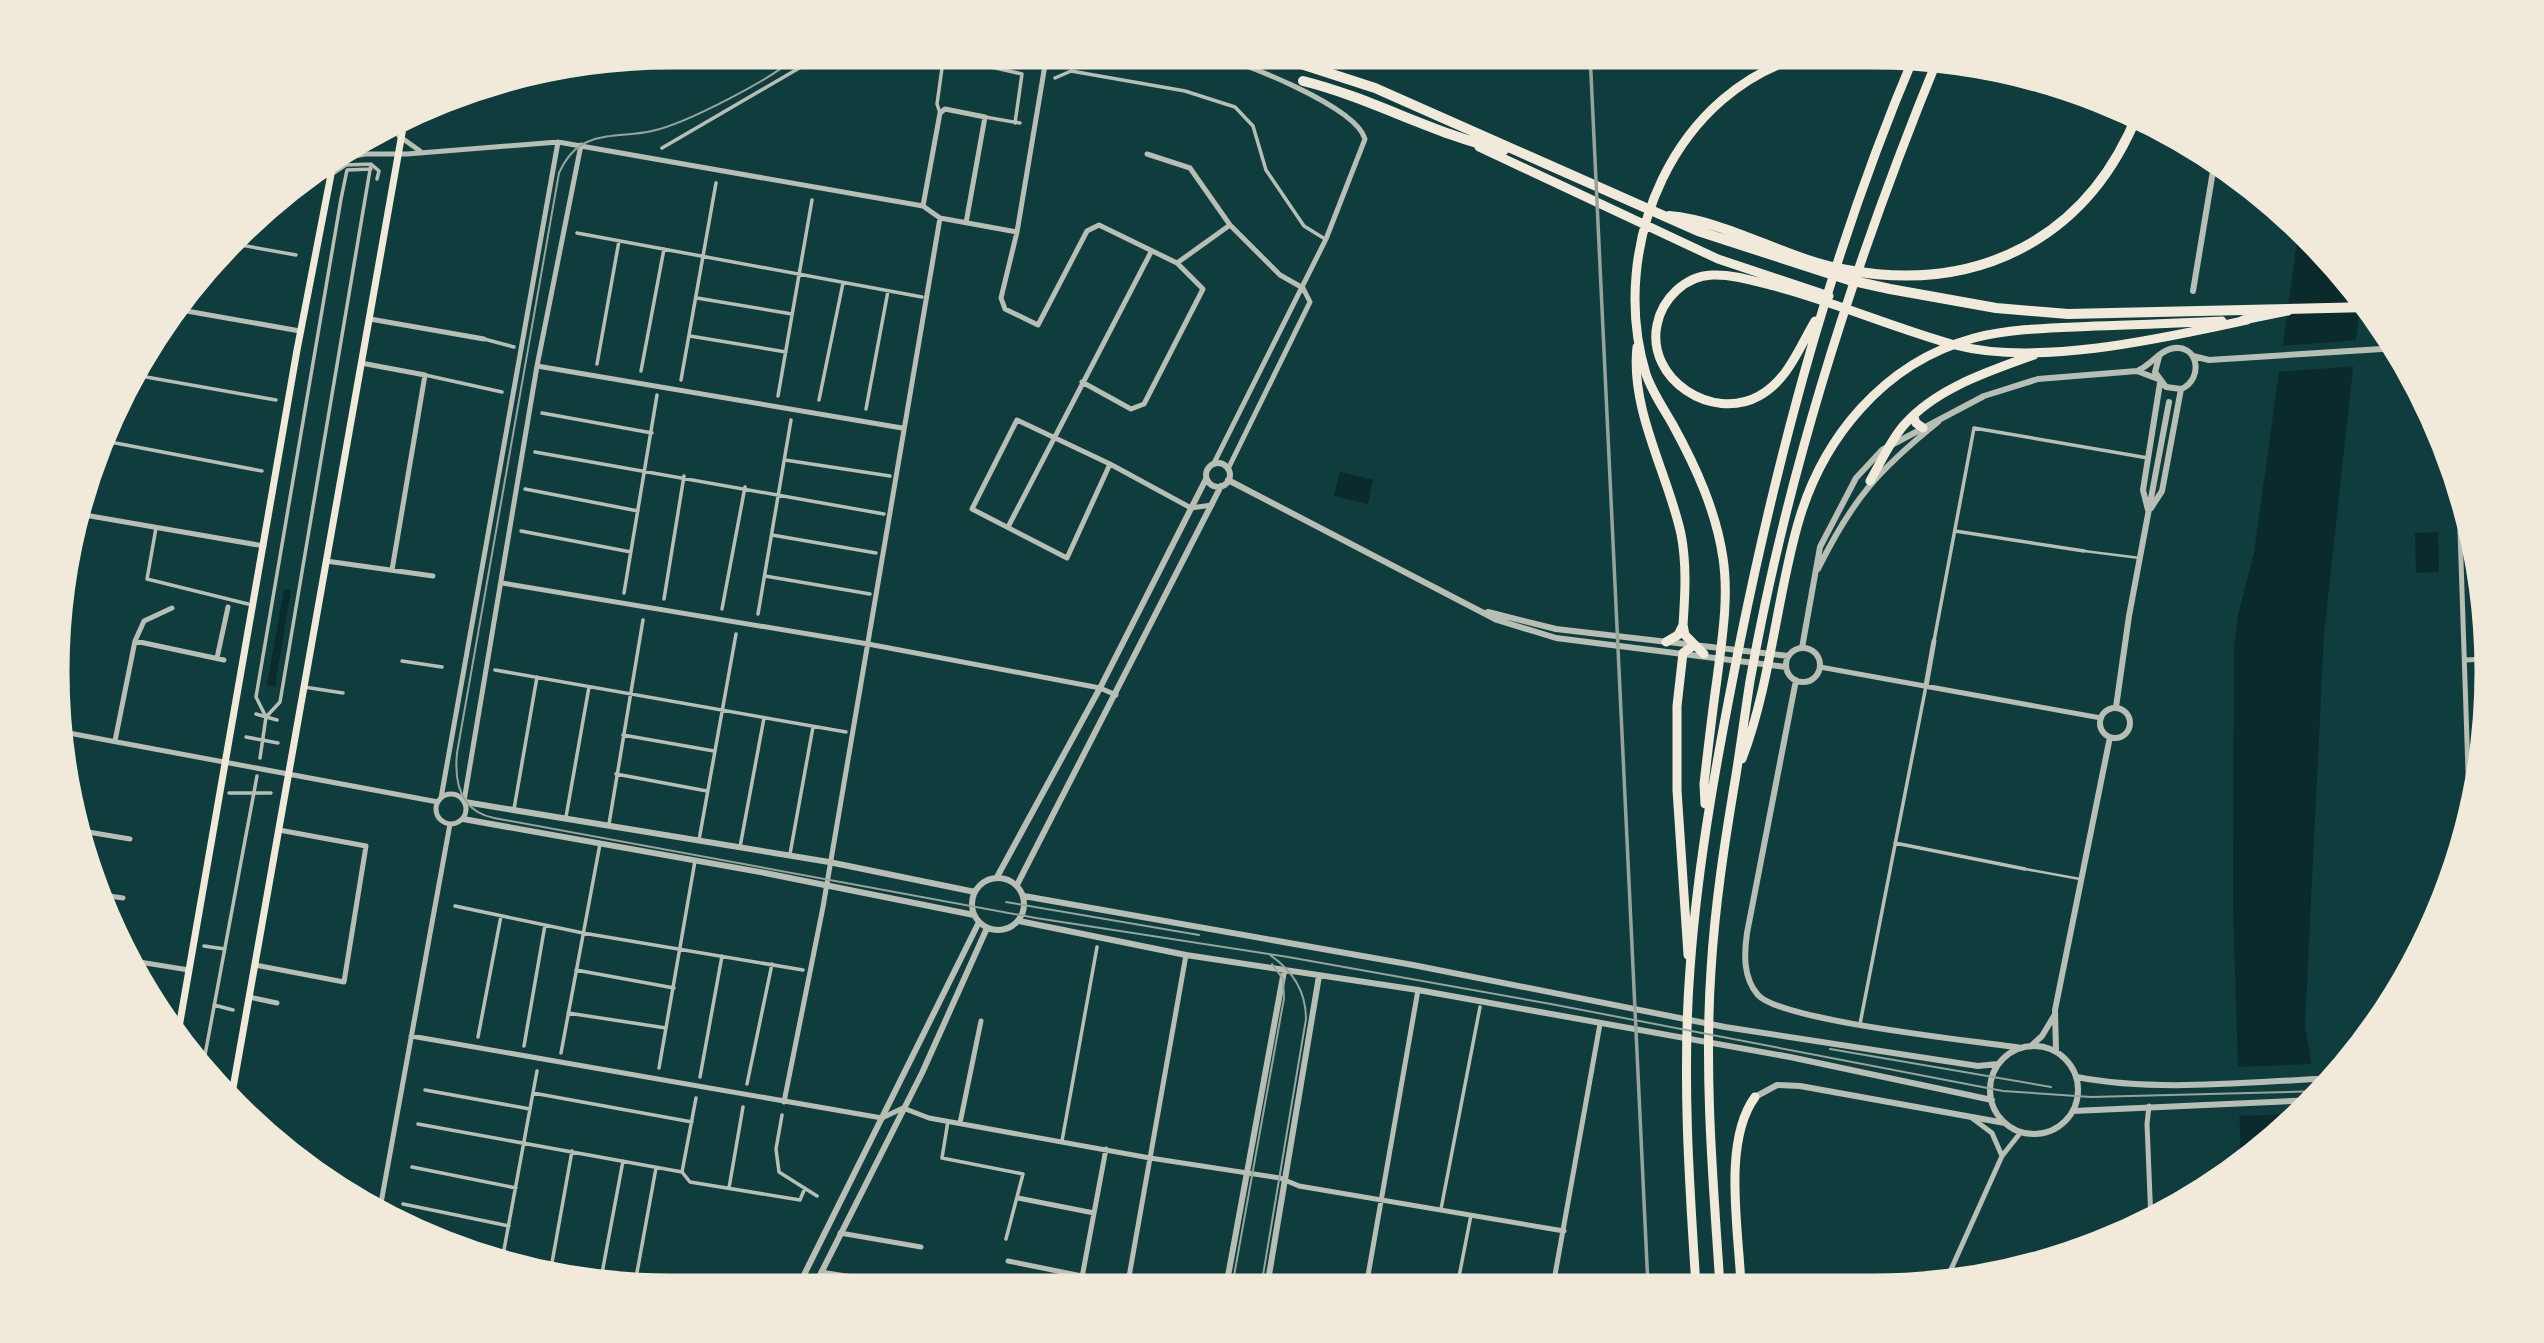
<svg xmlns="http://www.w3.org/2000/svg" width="2544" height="1343" font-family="Lato,sans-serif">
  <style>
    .water { fill: #0a2a2b }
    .pier { fill: #0f3d3e }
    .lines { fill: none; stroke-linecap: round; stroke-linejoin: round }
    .service { stroke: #b8beb3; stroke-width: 2.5 }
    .pedestrian { stroke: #b8beb3; stroke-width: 3.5 }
    .minor { stroke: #b8beb3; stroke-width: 5 }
    .tertiary { stroke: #b8beb3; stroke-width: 6 }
    .secondary { stroke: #f1e9da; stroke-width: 7 }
    .trunk { stroke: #f1e9da; stroke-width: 9 }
    .motorway { stroke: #f1e9da; stroke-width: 10 }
    .tram { stroke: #97a49c; stroke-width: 2 }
    .rail { stroke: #97a49c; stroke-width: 3.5 }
    .rim { fill: none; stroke: #f1e9da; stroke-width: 9 }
  </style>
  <rect width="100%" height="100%" fill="#0f3d3e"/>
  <path class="water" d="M 2299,227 L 2338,264 L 2361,295 L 2324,634 L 2305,1025 L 2317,1098 L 2241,1165 L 2233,907 L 2234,649 L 2238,615 L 2254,553 Z
    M 1340,472 L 1373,480 L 1368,504 L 1334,496 Z
    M 2438,532 L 2439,572 L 2416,573 L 2415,533 Z
    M 284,589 L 291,590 L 275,687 L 267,685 Z"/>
  <path class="pier" d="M 2360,340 L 2357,366 L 2276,372 L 2279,346 Z
    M 2315,1064 L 2320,1096 L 2299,1114 L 2236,1116 L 2234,1067 Z"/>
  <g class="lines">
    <path class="service" d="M 2084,551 L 2140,558
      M 2025,869 L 2080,879"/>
    <path class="pedestrian" d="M 1055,78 L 1071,71 L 1185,91 L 1235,107 L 1253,126 L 1266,170 L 1304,226 L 1325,239
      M 940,113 L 937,104 L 943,61 L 961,60 L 1022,74 L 1015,123
      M 985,117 L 1020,123
      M 662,148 L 825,53
      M 334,173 L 346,165 L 371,164 L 379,171 L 377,179
      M 577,233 L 922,297
      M 235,244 L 296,255
      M 697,298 L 792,314
      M 690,336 L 786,352
      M 484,339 L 514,347
      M 597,364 L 619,241
      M 641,371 L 664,249
      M 135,375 L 276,400
      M 425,375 L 502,392
      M 681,380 L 716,183
      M 778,396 L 812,200
      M 819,400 L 843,283
      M 866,409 L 888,291
      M 542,413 L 652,433
      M 105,441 L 262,471
      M 535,452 L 884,514
      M 785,460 L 890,476
      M 525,489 L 638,511
      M 156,528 L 147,579 L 248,604
      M 521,531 L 631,552
      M 1955,531 L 2084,551
      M 772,535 L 876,553
      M 765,576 L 870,594
      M 624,593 L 657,395
      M 664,599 L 684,476
      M 722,609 L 745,487
      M 758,614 L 791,420
      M 1934,641 L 1974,428 L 2148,458
      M 402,661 L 442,667
      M 495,670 L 846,732
      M 304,687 L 343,693
      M 256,714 L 277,720
      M 266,717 L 256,697 L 341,199 L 347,170 L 371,169
      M 623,735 L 714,751
      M 246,737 L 278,743
      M 260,758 L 266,717 L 280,702 L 371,164
      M 616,774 L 707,791
      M 229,793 L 271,793
      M 514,809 L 537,677
      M 566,817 L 589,687
      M 609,824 L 643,620
      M 699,840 L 736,634
      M 1895,843 L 2025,869
      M 740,847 L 764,718
      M 790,854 L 813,727
      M 455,906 L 583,933 L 803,970
      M 204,946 L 225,949
      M 576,970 L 674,988
      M 214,1005 L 233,1010
      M 568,1013 L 666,1028
      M 1860,1024 L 1926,686
      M 478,1037 L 501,916
      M 524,1046 L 545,925
      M 561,1053 L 600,844
      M 659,1068 L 695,861
      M 202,1071 L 257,776
      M 700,1077 L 722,956
      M 747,1084 L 772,964
      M 425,1090 L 530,1109
      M 533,1093 L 692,1122
      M 782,1115 L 776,1149 L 779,1172 L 817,1196
      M 948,1121 L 942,1158 L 1023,1174 L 1006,1239
      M 418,1124 L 682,1172
      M 1062,1141 L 1097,947
      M 412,1167 L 516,1188
      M 682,1172 L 690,1182 L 800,1200 L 805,1188
      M 682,1172 L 696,1098
      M 729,1188 L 743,1107
      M 403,1204 L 509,1226
      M 1441,1209 L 1480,1007
      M 501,1266 L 537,1071
      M 550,1274 L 572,1151
      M 600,1284 L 623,1161
      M 1457,1287 L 1471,1215
      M 634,1289 L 656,1168"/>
    <path class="minor" d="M 1047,53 L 1017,232 L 1001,298 L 1005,309 L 1038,325 L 1087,231 L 1099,225 L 1177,263 L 1203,289 L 1144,404 L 1131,409 L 1082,382
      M 1207,53 C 1240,61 1356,106 1365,139 L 1326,239 L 1214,463
      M 394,128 L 399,136 L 420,151
      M 1147,154 L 1190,168 L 1230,225 L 1280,275 L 1303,288
      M 333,160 L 365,154 L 407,154 L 558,142 L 923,206 L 940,218 L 1017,232
      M 923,206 L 940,113 L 945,109 L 985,117 L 966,223
      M 1177,263 L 1230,225
      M 175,309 L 300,331
      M 370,319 L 484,339
      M 361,363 L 425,375 L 392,570
      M 537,366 L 902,428
      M 1110,464 L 1067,558 L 972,509 L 1017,420 L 1110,464 L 1191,508 L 1212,505
      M 1228,469 L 1310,302 L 1303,288
      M 2458,470 L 2470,832
      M 73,513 L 264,546
      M 1008,527 L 1151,252
      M 2460,532 L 2474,541
      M 326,561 L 433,576
      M 502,583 L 868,644 L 1100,688 L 1116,695
      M 62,631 L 85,487
      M 135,641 L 224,660
      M 217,658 L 228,607
      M 2464,660 L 2488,659
      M 1820,667 L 2101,718
      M 1926,686 L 1934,641
      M 58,731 L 438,802
      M 115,741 L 135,641 L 144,621 L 172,608
      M436 809a15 15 0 1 1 30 0a15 15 0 1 1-30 0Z
      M 441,798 L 558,142
      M 464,801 L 537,366 L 581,145
      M 82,831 L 130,839
      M 96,894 L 123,898
      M 127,960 L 189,970
      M 255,965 L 344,982 L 366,846 L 279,830
      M 249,997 L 277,1003
      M 411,1036 L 882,1118 L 903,1108 L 929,1118 L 1150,1158 L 1280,1178 L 1299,1186 L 1564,1231
      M 784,1102 L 823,907 L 940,218
      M 2149,1106 L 2147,1124 L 2151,1221
      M 1972,1118 L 1992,1133 L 2002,1156
      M 960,1123 L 981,1021
      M 1018,1198 L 1094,1213
      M 379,1214 L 450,824
      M 840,1233 L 921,1247
      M 1008,1261 L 1082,1276
      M 821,1272 L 921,1288
      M 1555,1277 L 1597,1283 L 1598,1286
      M 1944,1285 L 2002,1156 L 2021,1132
      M 1553,1286 L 1600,1024
      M 1366,1287 L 1418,990
      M 1080,1288 L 1106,1149
      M 1127,1288 L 1186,955"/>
    <path class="tertiary" d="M 2193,291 L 2215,159
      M 2193,356 L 2209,360 L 2398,348
      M 2139,370 C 2150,365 2159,352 2170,349 C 2198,341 2205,379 2181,389 L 2166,387 L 2155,372 L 2159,357
      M1206 475a12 12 0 1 1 24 0a12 12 0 1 1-24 0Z
      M 1228,480 L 1497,620 L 1556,638 L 1786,667
      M 2151,508 L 2162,491 L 2181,389
      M 2148,510 L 2143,490 L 2160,383
      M 1818,569 C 1852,500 1878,470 1938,422
      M 1488,612 L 1556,629 L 1788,656
      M 1802,648 L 1820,547 L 1856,478 L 1882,450 L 1984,396 L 2038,379 L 2137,371 L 2158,379
      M1786 665a17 17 0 1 1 34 0a17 17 0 1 1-34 0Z
      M 1796,680 L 1747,933 C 1744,954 1743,978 1758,995 C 1781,1021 1976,1041 2021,1048
      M 2116,707 L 2129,616 L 2169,402
      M2100 723a15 15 0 1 1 30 0a15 15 0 1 1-30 0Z
      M 465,802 L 829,862 L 975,892
      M 463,819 L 765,873 L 974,915
      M 997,877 L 1100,688 L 1206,479
      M972 904a26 26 0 1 1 52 0a26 26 0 1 1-52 0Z
      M 1017,885 L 1221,486
      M 1024,896 L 1413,965 L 1725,1027 L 1978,1066 L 1998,1064
      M 1019,921 L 1186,955 L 1418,990 L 1790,1057 L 1992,1100
      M 2031,1046 L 2042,1036 L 2054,1016
      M1990 1090a44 44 0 1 1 88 0a44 44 0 1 1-88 0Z
      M 2056,1051 L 2055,1010 L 2110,737
      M 2077,1077 C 2159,1093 2255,1081 2339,1078
      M 1755,1097 L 1777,1085 L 1800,1086 L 2005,1123
      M 2073,1111 L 2315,1100
      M 1226,1287 L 1284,971
      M 1267,1287 L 1319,976
      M 797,1289 L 979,922
      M 813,1289 L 922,1073 L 987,928"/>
    <path class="secondary" d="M 177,1039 L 297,350 L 334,159
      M 230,1105 L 404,122"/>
    <path class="trunk" d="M 1479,147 L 1718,259 L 1829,296
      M 2243,320 L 2288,311
      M 1815,321 C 1799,348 1788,380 1759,396 C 1712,422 1646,379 1657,325 C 1662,299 1685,276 1712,275 C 1732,274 1754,281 1774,286 C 1835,302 1894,328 1955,345 C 2038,367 2164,338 2247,320
      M 1637,347 C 1630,410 1668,474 1681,534 C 1687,565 1685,595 1683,625 L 1685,635 L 1704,654
      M 1914,417 L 1916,423 L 1923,428
      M 1870,481 C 1881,462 1890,441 1904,425 C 1936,388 1990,371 2034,355
      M 1666,642 L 1678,635 L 1683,625
      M 1742,759 C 1770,685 1776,603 1797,527 C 1821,439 1883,363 1974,338 C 2013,328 2054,328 2095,326 C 2137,325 2180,323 2222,321
      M 1705,804 L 1704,784 C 1708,749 1712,714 1717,679 C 1722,639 1729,598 1723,558 C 1716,511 1696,467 1673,425 C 1664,409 1652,392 1646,374 C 1607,247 1674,87 1811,54
      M 1688,955 L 1677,790 L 1677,706 L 1683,653 L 1694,645
      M 1696,1286 C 1689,1181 1682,1074 1690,969 C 1698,857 1719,747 1741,637 C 1782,437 1835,242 1915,54
      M 1720,1286 C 1713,1181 1704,1075 1711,970 C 1715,904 1725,840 1736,775 C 1741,744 1745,713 1750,681 C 1788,468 1856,258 1938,58
      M 1741,1286 C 1739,1231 1722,1142 1755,1097"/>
    <path class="motorway" d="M 1267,53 L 1375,88 L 1698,231 L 1849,280 L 1890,289 L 1996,308 L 2068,314 L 2369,307
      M 1303,81 C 1372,98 1435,135 1504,150
      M 1669,216 C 1728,221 1787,260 1847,270 C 1979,294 2088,238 2138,113"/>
    <path class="tram" d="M 800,53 C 777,77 685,124 652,131 C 631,136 608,133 587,142 C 573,148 565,160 559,173 L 457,753 C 454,783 460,811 494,818 L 1036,918 L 1288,957 L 1551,1004 L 2003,1091 L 2091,1097 L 2325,1091
      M 1006,902 L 1199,935
      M 1830,1049 L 2051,1087
      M 1232,1287 L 1284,998 L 1283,979 L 1272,964
      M 1261,1287 L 1306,1019 C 1306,991 1292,970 1270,955"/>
    <path class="rail" d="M 1590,53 L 1648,1286"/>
  </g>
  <path d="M0 0H2544V1343H0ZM671 65H1873A606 606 0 0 1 2479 671V672A606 606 0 0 1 1873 1278H671A606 606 0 0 1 65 672V671A606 606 0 0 1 671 65Z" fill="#f1e9da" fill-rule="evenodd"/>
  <path class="rim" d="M671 65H1873A606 606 0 0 1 2479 671V672A606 606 0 0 1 1873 1278H671A606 606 0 0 1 65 672V671A606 606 0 0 1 671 65Z"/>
</svg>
